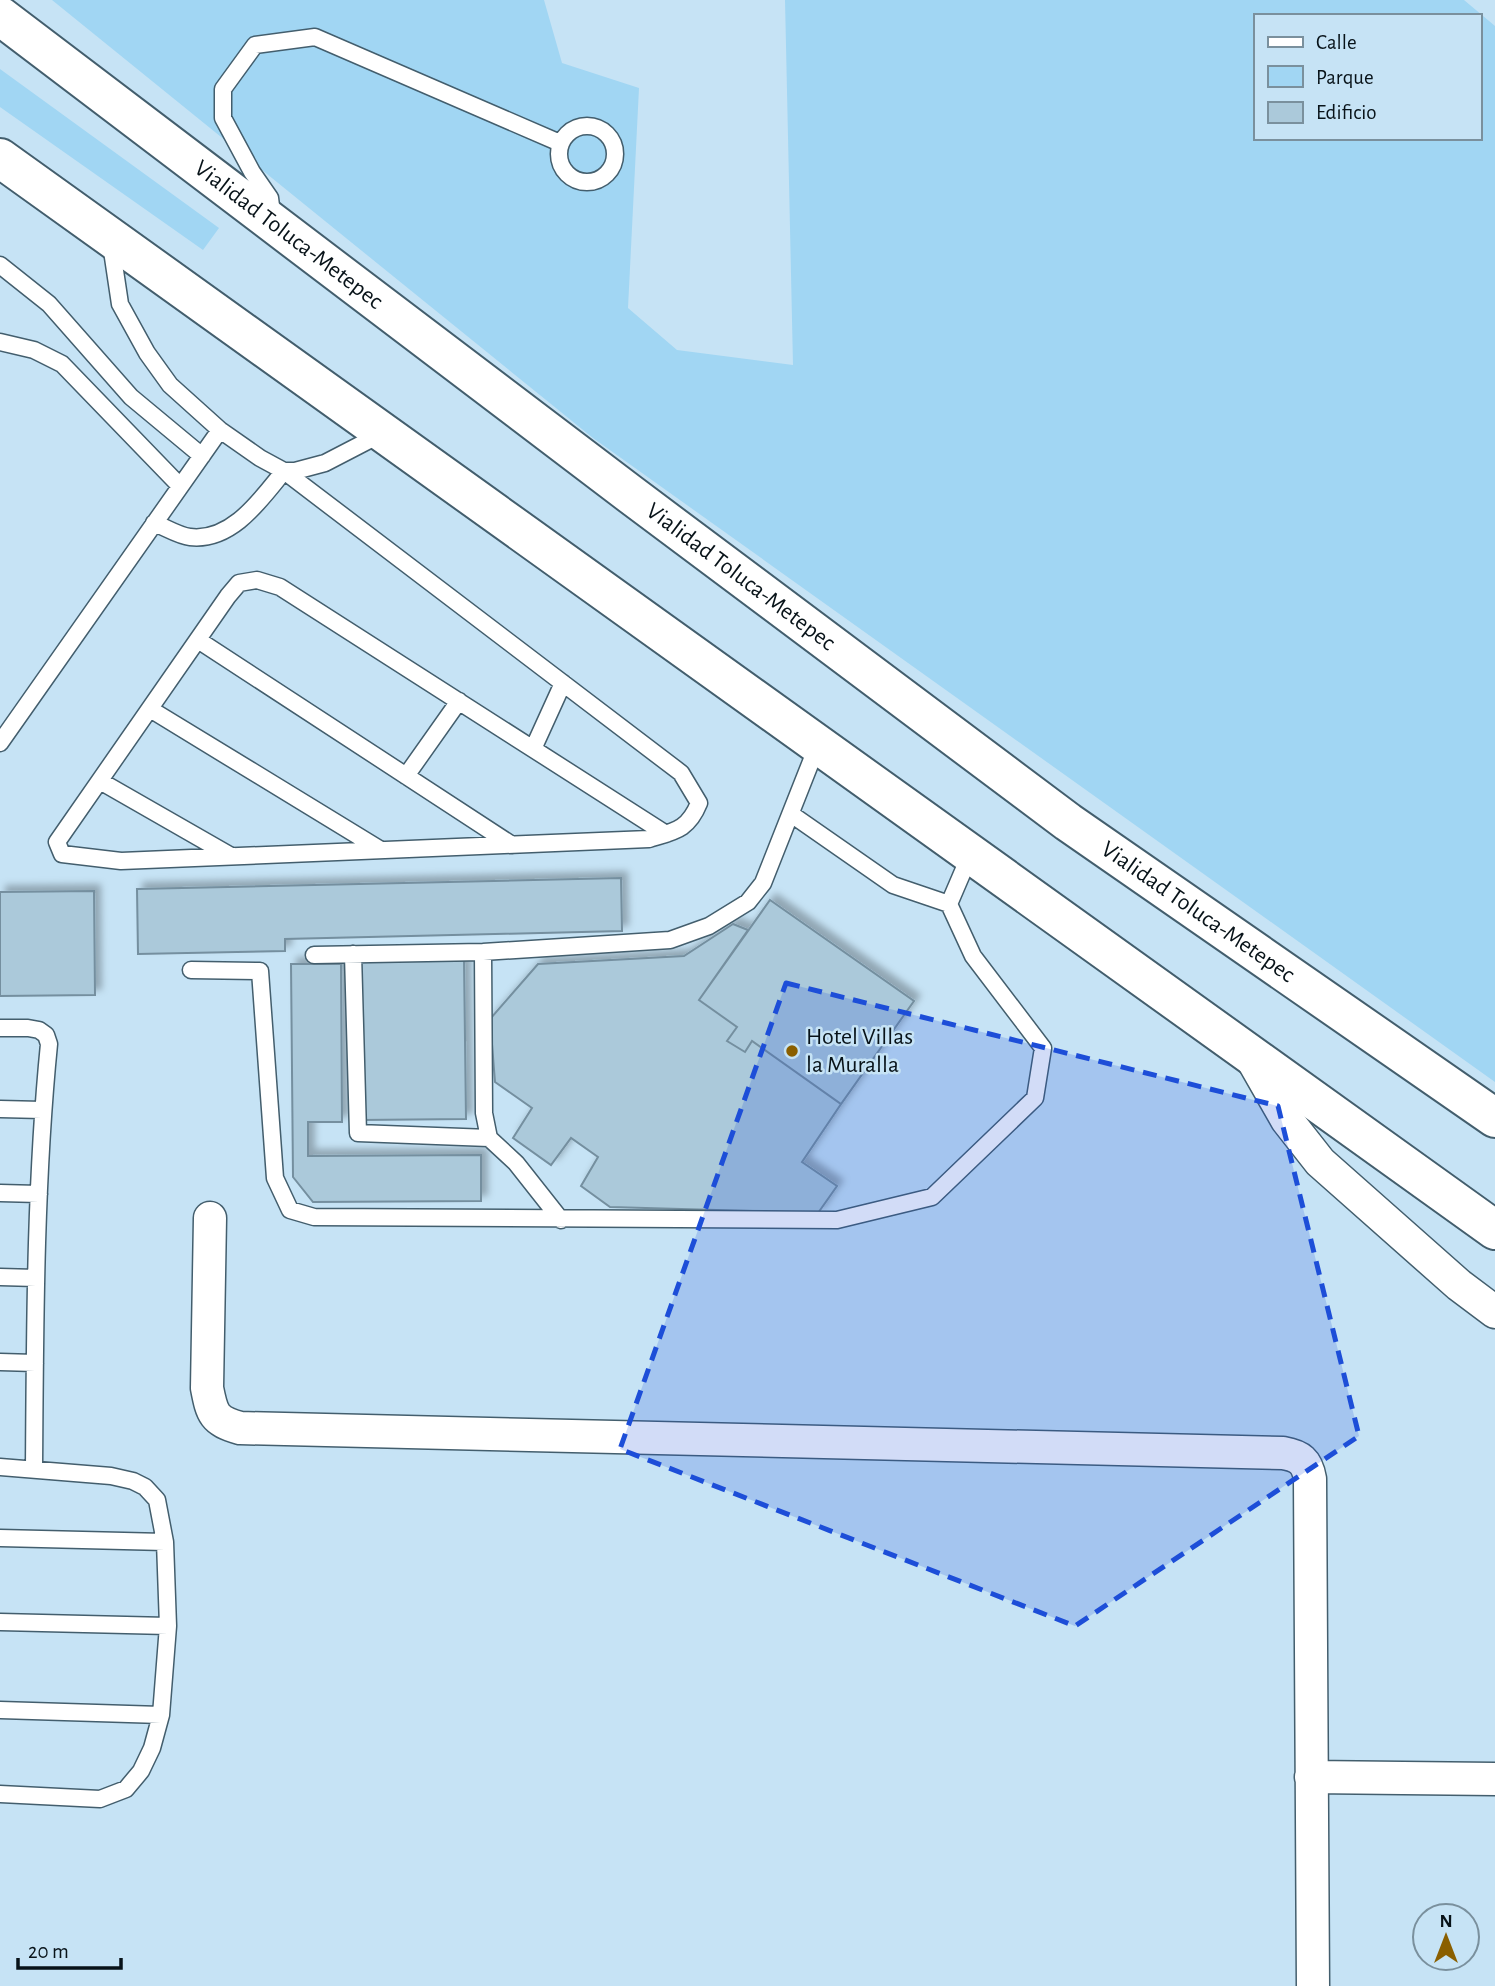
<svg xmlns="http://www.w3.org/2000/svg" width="1495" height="1986" font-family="'Alegreya Sans',sans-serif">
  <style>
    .green { fill: #a1d6f3; fill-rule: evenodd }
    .building { fill: #abc9da; stroke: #748f9f; stroke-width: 2; filter: url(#shadow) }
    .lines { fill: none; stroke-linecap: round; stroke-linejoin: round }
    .lane-casing { stroke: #435e6d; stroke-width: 19 }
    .street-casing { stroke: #435e6d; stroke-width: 35 }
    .highway-casing { stroke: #435e6d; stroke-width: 42 }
    .lane { stroke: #fff; stroke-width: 16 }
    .street { stroke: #fff; stroke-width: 32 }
    .highway { stroke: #fff; stroke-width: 38 }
    .marked { fill: #1d4ed8; fill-opacity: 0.2; stroke: #1d4ed8; stroke-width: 5; stroke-dasharray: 14 9; stroke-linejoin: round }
    .poi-dot { fill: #8a5f00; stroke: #c6e3f5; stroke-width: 2.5 }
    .labels { text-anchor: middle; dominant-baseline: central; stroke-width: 5; stroke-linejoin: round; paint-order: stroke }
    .street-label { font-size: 24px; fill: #081319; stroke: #c6e3f5 }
    .poi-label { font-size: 24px; fill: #081319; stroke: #c6e3f5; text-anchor: start }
  </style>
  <defs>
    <filter id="shadow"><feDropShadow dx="6" dy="-6" stdDeviation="3.5" flood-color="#0004"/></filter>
  </defs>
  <rect width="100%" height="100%" fill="#c6e3f5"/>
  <path class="green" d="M 52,0 L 544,0 L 562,63 L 639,88 L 628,308 L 677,350 L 793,365 L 785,0 L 1464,0 L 1495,26 L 1495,1082 L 593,438 ZM 1255,16 L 1479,16 L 1479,138 L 1255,138 Z
    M 0,69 L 219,228 L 203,250 L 0,107 Z"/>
  <path class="building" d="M 621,878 L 622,931 L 285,939 L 285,951 L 138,954 L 137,889 Z
    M 94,891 L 95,995 L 0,996 L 0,892 Z
    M 770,900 L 914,1001 L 841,1104 L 752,1041 L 745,1052 L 727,1041 L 737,1027 L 699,1000 Z
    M 733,924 L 748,930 L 699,1000 L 737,1027 L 727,1041 L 745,1052 L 752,1041 L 841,1104 L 802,1162 L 837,1186 L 818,1213 L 610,1207 L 581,1186 L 598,1157 L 571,1138 L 551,1165 L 513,1138 L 532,1108 L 495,1082 L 490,1019 L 538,964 L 684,956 Z
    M 464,960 L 466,1119 L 361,1120 L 359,962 Z
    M 291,964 L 341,964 L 342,1122 L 308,1122 L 308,1156 L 481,1155 L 481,1201 L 313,1202 L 293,1177 Z"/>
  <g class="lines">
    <defs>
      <path id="lane" d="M559 154a28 28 0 1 1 56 0a28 28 0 1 1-56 0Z
        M 272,214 L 270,198 L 252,172 L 223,118 L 223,89 L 255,45 L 315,37 L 560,143
        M 111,244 L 120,304 L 147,353 L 170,385 L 220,430 L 260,458 L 284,471 L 295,471 L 325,463 L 381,434
        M 0,265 L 49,304 L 131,397 L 202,456
        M 0,342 L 34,350 L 62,364 L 180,486
        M 154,523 C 165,527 179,536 190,537 C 232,542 261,499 284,471 L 681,773 L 699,803 C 688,830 675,831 649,839 L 121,861 L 62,854 L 57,842 L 228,596 L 239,583 L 257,580 L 280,587 L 666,834
        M 198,640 L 512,845
        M 150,709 L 381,850
        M 0,743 L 220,430
        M 533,749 L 563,683
        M 406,776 L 459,701
        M 100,781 L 231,856
        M 791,814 L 893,885 L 949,904
        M 483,952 L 484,1113 L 489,1138 L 516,1163 L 561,1220
        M 353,954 L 358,1133 L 489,1138
        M 314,955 L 483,952 L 670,940 L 709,926 L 748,902 L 763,883 L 818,744
        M 191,970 L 260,971 L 275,1178 L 290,1210 L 314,1217 L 837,1220 L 932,1197 L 1035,1098 L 1043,1048 L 973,956 L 949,904 L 970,855
        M 0,1028 L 28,1028 L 39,1030 L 46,1035 L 49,1044 C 35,1185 35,1328 34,1469
        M 0,1109 L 42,1110
        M 0,1193 L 39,1194
        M 0,1277 L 36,1278
        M 0,1362 L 35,1363
        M 0,1467 L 111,1476 L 133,1481 L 145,1487 L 157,1500 L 165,1542 L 168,1626 L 161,1715 L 152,1748 L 141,1771 L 126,1789 L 100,1799 L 0,1794
        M 0,1538 L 165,1542
        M 0,1622 L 168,1626
        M 0,1710 L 161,1715"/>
      <path id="street" d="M 1251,1057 L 1287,1120 L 1320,1162 L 1459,1285 L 1495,1312
        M 210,1218 L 207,1388 C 212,1414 214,1421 240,1428 L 1283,1453 C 1300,1456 1307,1461 1310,1479 L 1313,1986
        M 1311,1777 L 1495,1779"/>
      <g id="highway">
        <path id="s1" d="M 0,16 L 630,494 L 1068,822 L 1495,1118"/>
        <path d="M 0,158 L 1495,1230"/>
      </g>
    </defs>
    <use href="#lane" class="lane-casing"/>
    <use href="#street" class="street-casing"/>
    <use href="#highway" class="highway-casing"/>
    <use href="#lane" class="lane"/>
    <use href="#street" class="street"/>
    <use href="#highway" class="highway"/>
  </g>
  <path class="marked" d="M 786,983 L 1278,1106 L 1359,1436 L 1075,1626 L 620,1449 Z"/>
  <circle class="poi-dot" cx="792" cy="1051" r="7"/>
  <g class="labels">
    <g class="street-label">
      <text stroke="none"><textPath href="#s1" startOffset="362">Vialidad Toluca-Metepec</textPath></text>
      <text stroke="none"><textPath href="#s1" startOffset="929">Vialidad Toluca-Metepec</textPath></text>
      <text stroke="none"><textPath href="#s1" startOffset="1496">Vialidad Toluca-Metepec</textPath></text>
    </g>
    <g class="poi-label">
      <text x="806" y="1037">Hotel Villas<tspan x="806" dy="28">la Muralla</tspan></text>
    </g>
  </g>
  <rect x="1254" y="14" width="228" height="126" fill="#c6e3f5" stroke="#7a909d" stroke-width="2"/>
  <rect x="1268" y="37" width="35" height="10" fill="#ffffff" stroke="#7a909d" stroke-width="2"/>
  <text x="1316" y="49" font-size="21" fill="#081319">Calle</text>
  <rect x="1268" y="66" width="35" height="21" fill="#a1d6f3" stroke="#7a909d" stroke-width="2"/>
  <text x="1316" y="84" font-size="21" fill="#081319">Parque</text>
  <rect x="1268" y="102" width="35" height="21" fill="#abc9da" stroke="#7a909d" stroke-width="2"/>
  <text x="1316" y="119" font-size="21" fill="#081319">Edificio</text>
  <g transform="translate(1446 1937)"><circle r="33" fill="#c6e3f5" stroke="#7a909d" stroke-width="2"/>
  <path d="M0-5L12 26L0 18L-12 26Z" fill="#8a5f00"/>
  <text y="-10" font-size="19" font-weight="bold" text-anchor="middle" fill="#081319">N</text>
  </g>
  <path d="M18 1958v10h103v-10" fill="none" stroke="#081319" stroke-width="3.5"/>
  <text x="28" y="1958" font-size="21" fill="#081319" stroke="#c6e3f5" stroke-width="5" paint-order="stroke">20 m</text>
</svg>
